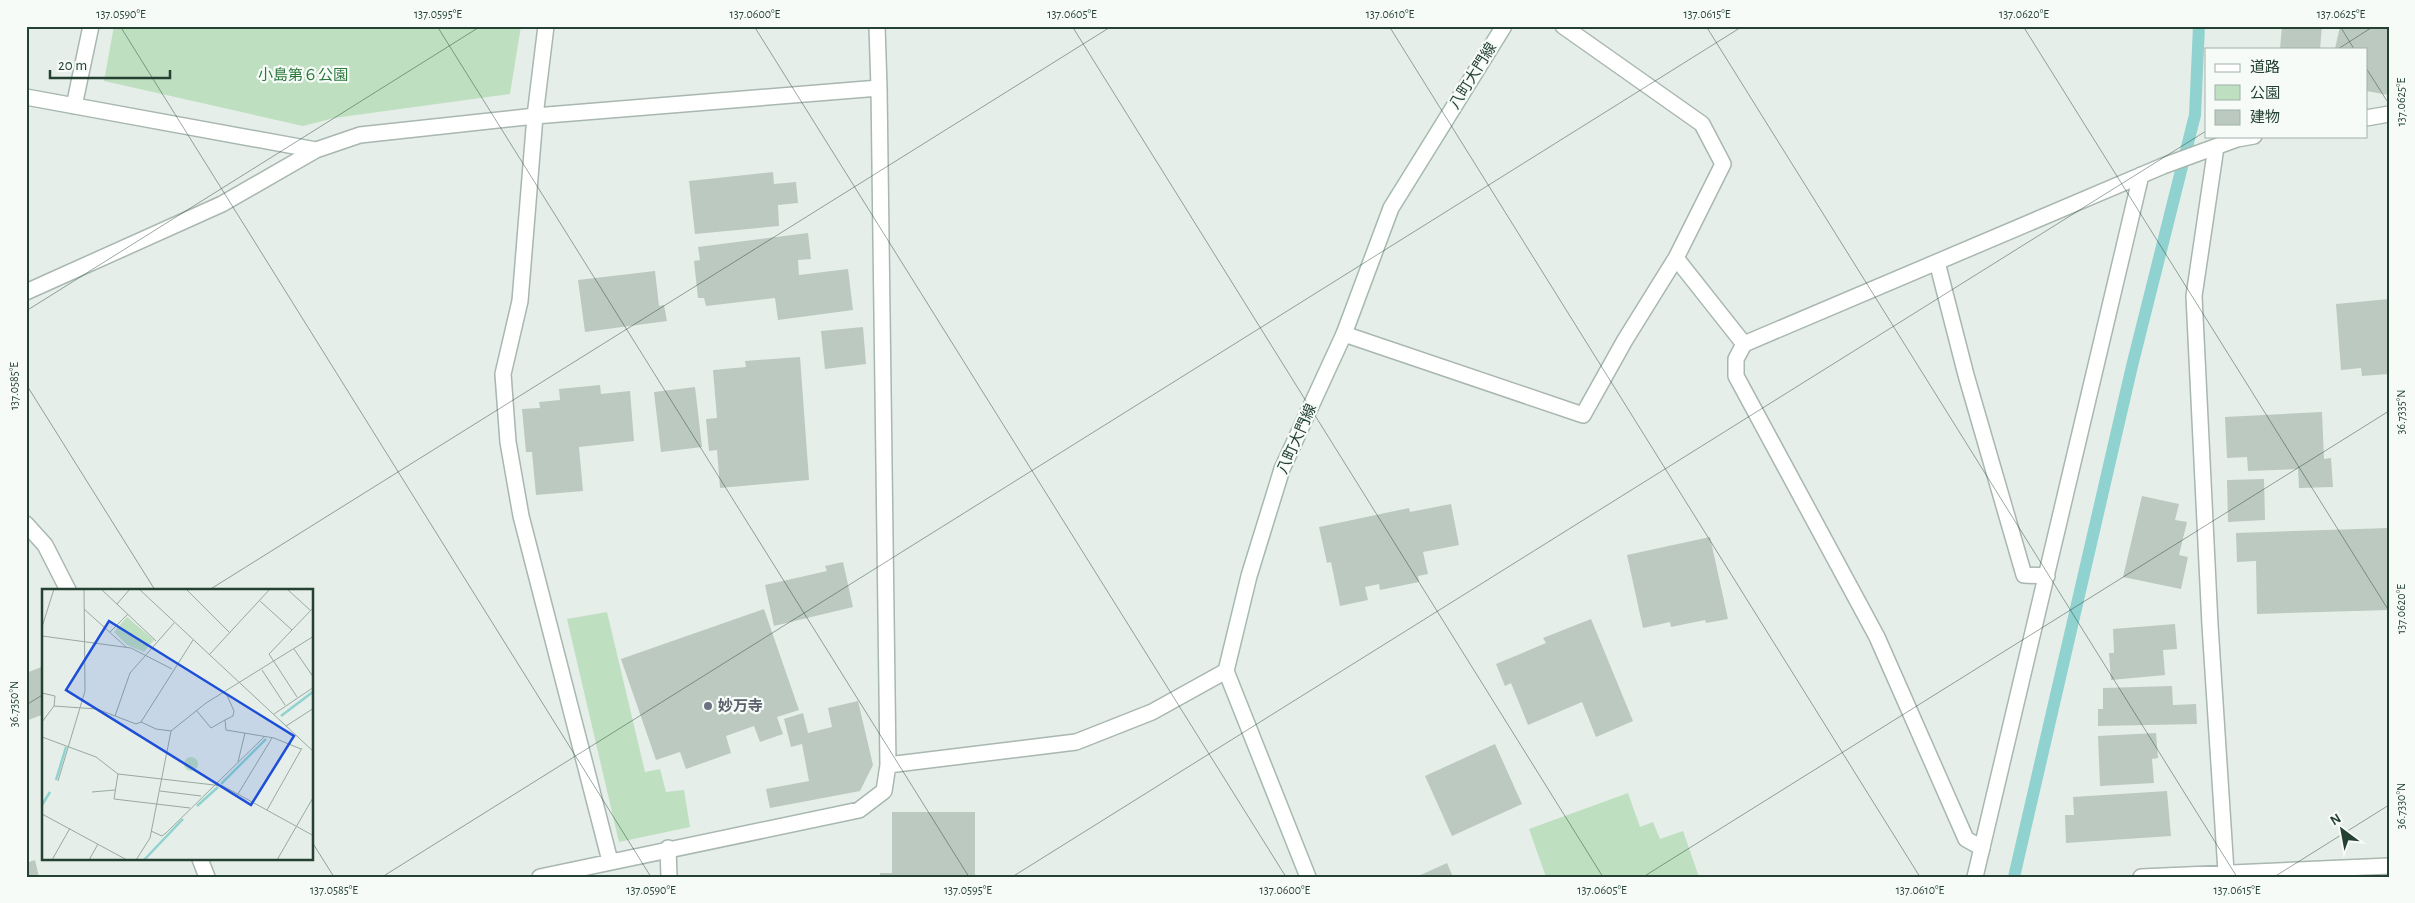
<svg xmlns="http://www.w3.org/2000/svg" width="2415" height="903" font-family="'Alegreya Sans','Noto Sans JP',sans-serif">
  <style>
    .green { fill: #bfdfc1 }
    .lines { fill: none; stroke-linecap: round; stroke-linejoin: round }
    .stream { stroke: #8fd2cf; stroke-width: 12 }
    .building { fill: #bbc9c1 }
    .service-casing { stroke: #a8b7af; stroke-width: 18 }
    .minor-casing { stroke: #a8b7af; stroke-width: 18 }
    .secondary-casing { stroke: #a4baae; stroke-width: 18 }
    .service { stroke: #fff; stroke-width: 15 }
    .minor { stroke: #fff; stroke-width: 15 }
    .secondary { stroke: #fff; stroke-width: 15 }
    .ticks { fill: none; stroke: #244133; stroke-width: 1; stroke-opacity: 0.45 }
    .worship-dot { fill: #6b7280; stroke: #f6fbf8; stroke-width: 2 }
    .labels { text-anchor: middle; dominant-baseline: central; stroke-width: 4.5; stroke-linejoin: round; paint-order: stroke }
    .park-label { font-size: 15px; fill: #2e783b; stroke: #f6fbf8 }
    .street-label { font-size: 15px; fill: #244133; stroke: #f6fbf8 }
    .worship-label { font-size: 15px; font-weight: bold; fill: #5b616d; stroke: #f6fbf8; text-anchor: start }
    .inset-river { fill: none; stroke: #8fd2cf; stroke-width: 2.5 }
    .inset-road { fill: none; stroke: #98a9a0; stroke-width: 1 }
    .view { fill: #1d4ed8; fill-opacity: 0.15; stroke: #1d4ed8; stroke-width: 2.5 }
    .inset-edge { fill: none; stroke: #244133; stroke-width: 2.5 }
    .neatline { fill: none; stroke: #244133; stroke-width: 2 }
    .ticks-label { font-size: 12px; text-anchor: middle; fill: #244133 }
  </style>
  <rect width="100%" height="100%" fill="#e6eee9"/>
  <path class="green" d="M 114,26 L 521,26 L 510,94 L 334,118 L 303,126 L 104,81 Z
    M 607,612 L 645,772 L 660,769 L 666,792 L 684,790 L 690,827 L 619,842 L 567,619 Z
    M 1628,793 L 1640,827 L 1653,822 L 1660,839 L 1683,831 L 1699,877 L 1546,877 L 1529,829 Z"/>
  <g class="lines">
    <path class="stream" d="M 2014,877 L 2132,366 L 2195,115 L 2199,26"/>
  </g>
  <path class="building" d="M 2282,26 L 2322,26 L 2320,49 L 2280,49 Z
    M 2340,26 L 2389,26 L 2389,95 L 2366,91 L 2366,49 L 2335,49 Z
    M 773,172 L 774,184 L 796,182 L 798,203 L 778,205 L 779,226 L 695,234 L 689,181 Z
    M 808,233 L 811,259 L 798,260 L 799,275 L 848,269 L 853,310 L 778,320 L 775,298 L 706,306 L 704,298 L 698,298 L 694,261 L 700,260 L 698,247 Z
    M 655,271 L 659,306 L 664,305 L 667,321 L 585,332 L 578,280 Z
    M 2389,299 L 2389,374 L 2362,376 L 2361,368 L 2341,370 L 2336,304 Z
    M 863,327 L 866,364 L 825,369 L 821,331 Z
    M 800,357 L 809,480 L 720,488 L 717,450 L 709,451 L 706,419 L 717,418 L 713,370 L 746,367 L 745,361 Z
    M 600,385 L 601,394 L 630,391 L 634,441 L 579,447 L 583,491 L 536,495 L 532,452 L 526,452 L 522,409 L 540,408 L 539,402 L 560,400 L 559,389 Z
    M 695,387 L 702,447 L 661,452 L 654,392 Z
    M 2322,412 L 2324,459 L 2331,458 L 2333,487 L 2299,488 L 2298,469 L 2248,471 L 2247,457 L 2227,458 L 2225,417 Z
    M 2264,479 L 2265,520 L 2228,522 L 2227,480 Z
    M 2142,496 L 2179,504 L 2175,520 L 2187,522 L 2179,555 L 2188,557 L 2181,589 L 2123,577 Z
    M 1451,504 L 1459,545 L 1423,552 L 1428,574 L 1418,576 L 1419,582 L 1380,590 L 1379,584 L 1365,587 L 1368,600 L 1340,606 L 1331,562 L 1327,563 L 1319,527 L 1409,508 L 1410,512 Z
    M 2389,528 L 2389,610 L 2257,614 L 2256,561 L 2237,562 L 2236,533 Z
    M 1710,537 L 1728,619 L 1706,623 L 1705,620 L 1671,627 L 1670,622 L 1643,628 L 1627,555 Z
    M 843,562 L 853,607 L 774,626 L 765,585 L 827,571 L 825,566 Z
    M 764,609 L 799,710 L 777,717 L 783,734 L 760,742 L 754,726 L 726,736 L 731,753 L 686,769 L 680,752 L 656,760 L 621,659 Z
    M 1591,619 L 1633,721 L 1596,737 L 1582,702 L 1528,725 L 1511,683 L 1505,686 L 1496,664 L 1546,643 L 1543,638 Z
    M 2175,624 L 2177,649 L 2163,650 L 2165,675 L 2111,680 L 2109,653 L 2114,653 L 2113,629 Z
    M 44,666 L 44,714 L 26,721 L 26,673 Z
    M 2172,686 L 2173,705 L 2196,704 L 2197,724 L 2098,726 L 2098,709 L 2103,709 L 2103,688 Z
    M 858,701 L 873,765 L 860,791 L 770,808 L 766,789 L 809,781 L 802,744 L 791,747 L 784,719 L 803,713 L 808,733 L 832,727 L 828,708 Z
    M 2156,733 L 2158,758 L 2152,759 L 2154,783 L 2100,786 L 2098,736 Z
    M 1495,744 L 1522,804 L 1452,836 L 1425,776 Z
    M 2167,791 L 2171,836 L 2066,843 L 2065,815 L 2074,815 L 2073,797 Z
    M 892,812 L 975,812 L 975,877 L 880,877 L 880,873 L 892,873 Z
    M 35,860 L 39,877 L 26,877 L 26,863 Z
    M 1447,863 L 1453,877 L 1416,877 Z"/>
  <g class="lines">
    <defs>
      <path id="service" d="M 1744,344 L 1736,359 L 1736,376 L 1877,637 L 1966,839 L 1982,848
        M 668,848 L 669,877"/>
      <path id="minor" d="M 546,26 L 535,116 L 520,301 L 503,374 L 508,442 L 521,516 L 610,861
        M 26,97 L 316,150
        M 74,106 L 91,26
        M 2366,118 L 2389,114
        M 2216,147 L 2194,296 L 2210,625 L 2226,872
        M 1676,258 L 1744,344 L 2163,166 L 2237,139 L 2254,136
        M 1937,262 L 1966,375 L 2024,575 L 2047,576
        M 26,292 L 222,204 L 316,150 L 360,135 L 535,116 L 879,88
        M 1344,334 L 1583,415 L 1625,340 L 1676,258 L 1723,164 L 1702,124 L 1563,26
        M 26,524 L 45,545 L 68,590
        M 888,765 L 1076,742 L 1152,712 L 1226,671
        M 200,859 L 207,877
        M 540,877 L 859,810 L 884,791 L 888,765 L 879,88 L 877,26
        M 1975,877 L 2141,175
        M 2141,877 L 2389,866"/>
      <path id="secondary" d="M 1308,877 L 1226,671 L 1249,576 L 1282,469 L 1344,334 L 1391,208 L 1504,26"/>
    </defs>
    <use href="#service" class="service-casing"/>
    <use href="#minor" class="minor-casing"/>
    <use href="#secondary" class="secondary-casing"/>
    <use href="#service" class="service"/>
    <use href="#minor" class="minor"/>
    <use href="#secondary" class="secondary"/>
  </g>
  <path class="ticks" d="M 120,26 L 651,877M 437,26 L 969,877M 754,26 L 1286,877M 1072,26 L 1603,877M 1389,26 L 1920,877M 1706,26 L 2237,877M 2023,26 L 2389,611M 2340,26 L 2354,49M 2338,49 L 2374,26M 2366,68 L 2389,104M 26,311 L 481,26M 26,384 L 155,590M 209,590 L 1112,26M 26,705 L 44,694M 312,842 L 334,877M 382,877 L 1743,26M 1012,877 L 2206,131M 1643,877 L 2389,411M 2274,877 L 2389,805"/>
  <circle class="worship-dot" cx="708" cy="706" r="5"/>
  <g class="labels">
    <g class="park-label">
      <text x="303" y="75">小島第６公園</text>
    </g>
    <g class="street-label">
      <text transform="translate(1473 76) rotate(-58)">八町大門線</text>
      <text transform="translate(1297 439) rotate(-66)">八町大門線</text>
    </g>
    <g class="worship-label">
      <text x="718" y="706">妙万寺</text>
    </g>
  </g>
  <g transform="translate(42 589)">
    <rect width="271" height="271" fill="#e6eee9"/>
    <path d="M 85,28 L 112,51 L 102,63 L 85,56 L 72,43 ZM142 175a7 7 0 1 1 14 0a7 7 0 1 1-14 0Z" fill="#bfdfc1"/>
    <path class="inset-river" d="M 239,127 L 272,102M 14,191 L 24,158M 179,195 L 224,150M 0,216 L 8,203M 155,217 L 176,198M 102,271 L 141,230"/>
    <path class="inset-road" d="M 59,0 L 114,52M 97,0 L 272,163M 144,0 L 188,44M 245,0 L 268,21M 218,12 L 250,41M 75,15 L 88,0M 42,20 L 84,58M 0,38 L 12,0M 68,43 L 86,25M 0,47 L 89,59 L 130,80M 252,60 L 272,89M 167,66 L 228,0M 220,81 L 243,116M 0,104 L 13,107 L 12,117 L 0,133M 255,108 L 227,65 L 272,18M 12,117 L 55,120 L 94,135 L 99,133 L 114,140 L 129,142M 154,121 L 169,139 L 183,131 L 191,127 L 192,122 L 184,104M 232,125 L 272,98M 73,127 L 88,84 L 132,34M 183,131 L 184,141 L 232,149 L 259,160M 99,133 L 151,51M 244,137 L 272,119M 0,148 L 54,168 L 76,185 L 181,197 L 272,247M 196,173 L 203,144M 76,185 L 72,210 L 148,219M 16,192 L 43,102 L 42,0M 118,202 L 159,207M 50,203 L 73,201M 196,205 L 230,149M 225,221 L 260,159M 0,225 L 85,271M 109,242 L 120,247 L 124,244 L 223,147M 10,271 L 28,239M 47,271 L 56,255M 94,271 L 108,249 L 129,142 L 164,114 L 272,47M 235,271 L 272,207"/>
    <path class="view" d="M 67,32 L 252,147 L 209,216 L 24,101 Z"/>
    <rect width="271" height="271" class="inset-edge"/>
  </g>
  <rect width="2415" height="903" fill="none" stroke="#f6fbf8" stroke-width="55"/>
  <rect x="2205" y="48" width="162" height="90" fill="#f6fbf8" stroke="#a2b1a9"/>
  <rect x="2215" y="64" width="25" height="8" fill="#ffffff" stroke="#a2b1a9"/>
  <text x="2250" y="72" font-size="15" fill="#244133">道路</text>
  <rect x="2215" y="85" width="25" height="15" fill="#bfdfc1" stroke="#a2b1a9"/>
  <text x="2250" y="98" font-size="15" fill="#244133">公園</text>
  <rect x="2215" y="110" width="25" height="15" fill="#bbc9c1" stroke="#a2b1a9"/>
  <text x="2250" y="122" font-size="15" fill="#244133">建物</text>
  <g transform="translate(2342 830) rotate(328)" stroke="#f6fbf8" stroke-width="4" paint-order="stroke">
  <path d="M0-4L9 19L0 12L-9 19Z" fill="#244133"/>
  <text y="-8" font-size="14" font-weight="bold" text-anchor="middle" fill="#244133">N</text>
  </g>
  <path d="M50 70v8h120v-8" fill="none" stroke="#244133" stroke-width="2.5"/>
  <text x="58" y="70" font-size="15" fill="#244133" stroke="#f6fbf8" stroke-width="4" paint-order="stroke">20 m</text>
  <rect x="28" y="28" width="2360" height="848" class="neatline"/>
  <g class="ticks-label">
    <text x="121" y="18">137.0590°E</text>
    <text x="438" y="18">137.0595°E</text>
    <text x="755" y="18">137.0600°E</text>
    <text x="1072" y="18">137.0605°E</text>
    <text x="1390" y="18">137.0610°E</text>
    <text x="1707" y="18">137.0615°E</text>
    <text x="2024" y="18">137.0620°E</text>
    <text x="2341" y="18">137.0625°E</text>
    <text transform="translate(2401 102) rotate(-90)" y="4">137.0625°E</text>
    <text transform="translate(14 386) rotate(-90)" y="4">137.0585°E</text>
    <text transform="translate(2401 412) rotate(-90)" y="4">36.7335°N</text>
    <text transform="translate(2401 609) rotate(-90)" y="4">137.0620°E</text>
    <text transform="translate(14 704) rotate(-90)" y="4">36.7350°N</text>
    <text transform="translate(2401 806) rotate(-90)" y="4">36.7330°N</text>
    <text x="334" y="894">137.0585°E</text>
    <text x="651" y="894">137.0590°E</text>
    <text x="968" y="894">137.0595°E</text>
    <text x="1285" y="894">137.0600°E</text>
    <text x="1602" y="894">137.0605°E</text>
    <text x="1920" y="894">137.0610°E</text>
    <text x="2237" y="894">137.0615°E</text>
  </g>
</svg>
